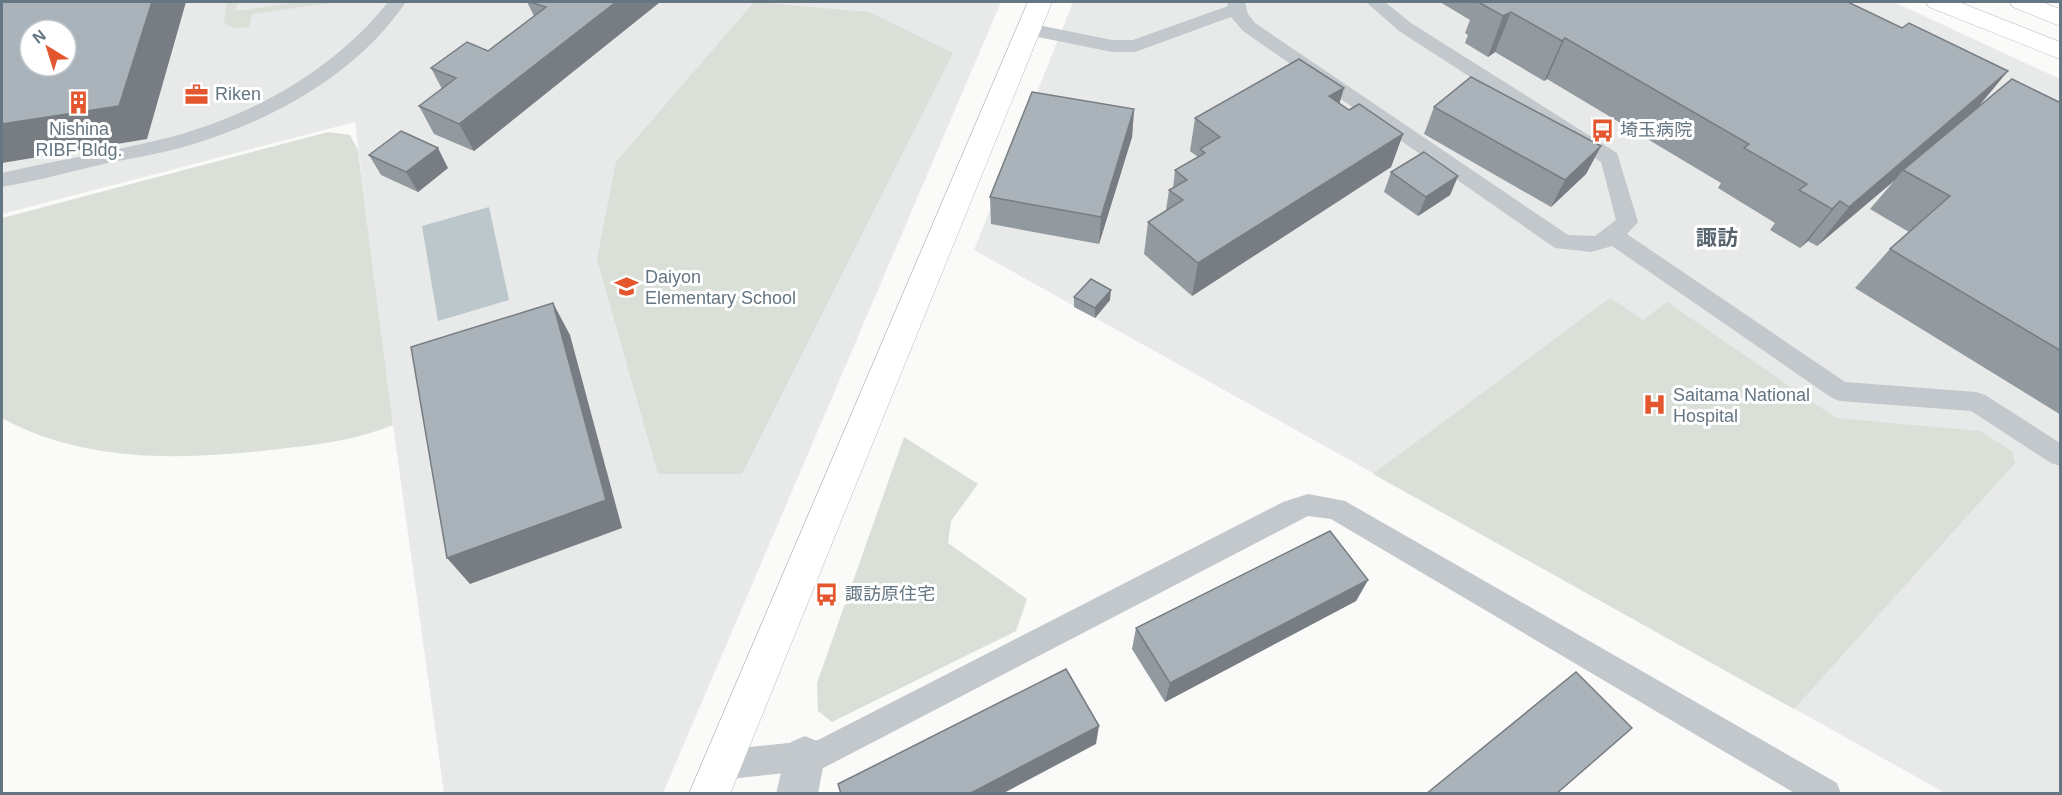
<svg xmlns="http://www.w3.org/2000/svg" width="2062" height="795" font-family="Arial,'Noto Sans JP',sans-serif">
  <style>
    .built { fill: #e8e9e9; fill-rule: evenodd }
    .green { fill: #dadfd7 }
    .water { fill: #bbc7cb }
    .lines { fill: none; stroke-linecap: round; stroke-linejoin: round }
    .secondary-casing { stroke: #b3babf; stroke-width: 1 }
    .primary-casing { stroke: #b5babe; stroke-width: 1 }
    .lane { fill: #c3c8cc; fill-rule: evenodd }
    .street { fill: #c3c8cc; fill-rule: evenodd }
    .secondary { fill: #fff; fill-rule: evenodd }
    .primary { fill: #fff; fill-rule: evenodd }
    .wall { fill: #929a9f }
    .shaded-wall { fill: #777d82 }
    .building { fill: #aab3b9; stroke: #777d82; stroke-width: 1.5; fill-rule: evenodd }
    .labels { text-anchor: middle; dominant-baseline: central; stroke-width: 6; stroke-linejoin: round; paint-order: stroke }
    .poi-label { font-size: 18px; fill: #657683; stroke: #fff; text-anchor: start }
    .quarter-label { font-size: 21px; font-weight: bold; fill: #57646e; stroke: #fff }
  </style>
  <rect width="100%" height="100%" fill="#fafaf8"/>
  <path class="built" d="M 2,2 L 1001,2 L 663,793 L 444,793 L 393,425 L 355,122 L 2,214 ZM 30,30 L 66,30 L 66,66 L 30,66 Z
    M 1073,2 L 1894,2 L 2060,79 L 2060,793 L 1945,793 L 974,250 Z"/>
  <path class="green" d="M 227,2 L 238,2 L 236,11 L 300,2 L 337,2 L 252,14 L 249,27 L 233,28 L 224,23 Z
    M 754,2 L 869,12 L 953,53 L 742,474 L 658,474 L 597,259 L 616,162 Z
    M 328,132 L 350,135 L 358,150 L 393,425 C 359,439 323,444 287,448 C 193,460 87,465 2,418 L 2,218 Z
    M 1610,298 L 1643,320 L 1667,302 L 1836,418 L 1980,431 L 2012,451 L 2015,463 L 1794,709 L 1373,474 Z
    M 904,437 L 978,484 L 951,521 L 948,543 L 1027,599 L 1016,631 L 832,722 L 818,711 L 817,683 Z"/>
  <path class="water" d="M 489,207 L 509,300 L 438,321 L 422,226 Z"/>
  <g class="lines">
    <defs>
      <path id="secondary" d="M 1028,2 L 1052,2 L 730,794 L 689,794 Z"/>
      <path id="primary" d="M 1926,2 L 1959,2 L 2060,42 L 2060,59 L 1929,7 Z
        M 2010,2 L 2042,2 L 2060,9 L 2060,26 L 2013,7 Z"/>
    </defs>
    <use href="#secondary" class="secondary-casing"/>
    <use href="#primary" class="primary-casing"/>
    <path class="lane" d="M 388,2 L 406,2 C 355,77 266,124 180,148 C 157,154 132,158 108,163 C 73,171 37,181 2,187 L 2,173 C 58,160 115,151 171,137 C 254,115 335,69 388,2 Z
      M 1227,2 L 1245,2 L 1248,14 L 1255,23 L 1568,235 L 1595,236 L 1616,220 L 1601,162 L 1399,31 L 1366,2 L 1385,2 L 1411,23 L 1617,153 L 1638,222 L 1627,234 L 1845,382 L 1976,392 L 1985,395 L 2060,443 L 2060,466 L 2051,463 L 1971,411 L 1840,401 L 1832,398 L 1612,246 L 1591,252 L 1555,248 L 1243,31 L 1231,17 L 1135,52 L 1112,52 L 1028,35 L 1022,33 L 1019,29 L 1022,25 L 1028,23 L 1112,40 L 1133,40 L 1228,6 Z
      M 1308,494 L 1345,501 L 1837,783 L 1841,794 L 1796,794 L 1331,519 L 1308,516 L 831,764 L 821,769 L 721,780 L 711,775 L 706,765 L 711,755 L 721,750 L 818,740 L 1283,502 Z"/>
    <path class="street" d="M 805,736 L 819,742 L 825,756 L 818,794 L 776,794 L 785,756 L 791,742 Z"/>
    <use href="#secondary" class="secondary"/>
    <use href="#primary" class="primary"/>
  </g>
  <path class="wall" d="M 527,2 L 660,2 L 474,151 L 434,134 L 419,106 L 442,89 L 431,68 L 488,51 L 534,16 Z
    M 1440,2 L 1848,2 L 1976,109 L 2061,103 L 2061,415 L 1855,288 L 1890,249 L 1909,232 L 1870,209 L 1895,180 L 1817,246 L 1808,241 L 1800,248 L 1770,230 L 1775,223 L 1718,188 L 1721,183 L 1547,79 L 1544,81 L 1495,52 L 1488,57 L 1465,43 L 1468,35 L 1465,33 L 1470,20 Z
    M 1339,103 L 1349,110 L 1403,134 L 1391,167 L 1192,296 L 1144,254 L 1148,222 L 1166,210 L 1169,190 L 1173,188 L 1175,170 L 1198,157 L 1190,151 L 1195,118 Z
    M 1434,107 L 1601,146 L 1586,174 L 1551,207 L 1424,134 Z
    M 1134,109 L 1132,137 L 1099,244 L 991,224 L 990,197 Z
    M 369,155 L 448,168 L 418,192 L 381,175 Z
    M 1391,172 L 1458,176 L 1450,195 L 1418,216 L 1384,192 Z
    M 1074,297 L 1110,300 L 1095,318 L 1074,307 Z
    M 1368,580 L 1356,601 L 1165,702 L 1132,649 L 1136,628 Z"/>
  <path class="shaded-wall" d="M 152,2 L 186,2 L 147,139 L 2,163 L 2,124 Z
    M 616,2 L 660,2 L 474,151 L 459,124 Z
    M 1511,12 L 1495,52 L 1488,57 L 1503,16 Z
    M 1565,38 L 1547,79 L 1544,81 L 1562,41 Z
    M 2008,71 L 1974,112 L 1903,170 L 1895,180 L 1817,246 L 1849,207 Z
    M 1344,88 L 1334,122 L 1329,96 Z
    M 1134,109 L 1132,137 L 1099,244 L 1101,217 Z
    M 1403,134 L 1391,167 L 1192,296 L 1198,263 Z
    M 1601,146 L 1586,174 L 1551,207 L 1565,180 Z
    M 438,148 L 448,168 L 418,192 L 406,172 Z
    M 1458,176 L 1450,195 L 1418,216 L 1426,197 Z
    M 1840,201 L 1808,241 L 1800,248 L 1832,209 Z
    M 1111,290 L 1110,300 L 1095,318 L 1095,308 Z
    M 553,303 L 570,335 L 622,528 L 470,584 L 447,558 Z
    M 1368,580 L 1356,601 L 1165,702 L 1170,683 Z
    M 1099,726 L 1096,744 L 1002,794 L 969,794 Z"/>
  <path class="building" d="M 2,2 L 152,2 L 119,106 L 2,124 ZM 30,30 L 66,30 L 66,66 L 30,66 Z
    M 530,2 L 616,2 L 459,124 L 419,106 L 456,78 L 431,68 L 467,42 L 488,51 L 546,7 Z
    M 1482,2 L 1848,2 L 1902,28 L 1909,23 L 2008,71 L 1849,207 L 1840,201 L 1832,209 L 1799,190 L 1807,184 L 1744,148 L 1749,144 L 1565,38 L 1562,41 L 1511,12 L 1503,16 L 1480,3 Z
    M 1299,59 L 1344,88 L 1329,96 L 1349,110 L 1359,104 L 1403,134 L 1198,263 L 1148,222 L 1183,200 L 1169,190 L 1187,180 L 1175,170 L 1205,153 L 1200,149 L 1220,137 L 1195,118 Z
    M 1471,77 L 1601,146 L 1565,180 L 1434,107 Z
    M 2012,79 L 2061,103 L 2061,351 L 1890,249 L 1950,196 L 1903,170 Z
    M 1032,92 L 1134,109 L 1101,217 L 990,197 Z
    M 401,131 L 438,148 L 406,172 L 369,155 Z
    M 1424,152 L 1458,176 L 1426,197 L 1391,172 Z
    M 1091,279 L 1111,290 L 1095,308 L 1074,297 Z
    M 553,303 L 606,500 L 447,558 L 411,347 Z
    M 1330,531 L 1368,580 L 1170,683 L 1136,628 Z
    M 1066,669 L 1099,726 L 969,794 L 841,794 L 838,784 Z
    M 1576,672 L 1632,728 L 1556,794 L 1426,794 Z"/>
  <defs>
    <symbol id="office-bare" viewBox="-9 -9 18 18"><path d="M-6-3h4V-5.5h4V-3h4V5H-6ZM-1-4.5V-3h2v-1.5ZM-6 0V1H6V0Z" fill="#e4572e" stroke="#fff" stroke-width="2.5" paint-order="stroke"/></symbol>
    <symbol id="building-bare" viewBox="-9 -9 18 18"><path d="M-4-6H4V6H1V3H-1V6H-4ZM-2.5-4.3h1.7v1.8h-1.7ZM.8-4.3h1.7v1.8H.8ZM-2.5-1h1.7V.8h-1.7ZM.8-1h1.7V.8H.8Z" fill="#e4572e" stroke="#fff" stroke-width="2.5" paint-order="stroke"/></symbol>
    <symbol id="bus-bare" viewBox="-9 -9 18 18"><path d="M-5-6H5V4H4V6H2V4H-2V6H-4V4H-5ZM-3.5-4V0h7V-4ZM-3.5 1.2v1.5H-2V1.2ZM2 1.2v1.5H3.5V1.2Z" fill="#e4572e" stroke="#fff" stroke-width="2.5" paint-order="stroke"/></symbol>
    <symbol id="school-bare" viewBox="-9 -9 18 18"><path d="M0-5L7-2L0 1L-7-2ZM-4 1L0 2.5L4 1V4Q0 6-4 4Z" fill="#e4572e" stroke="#fff" stroke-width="2.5" paint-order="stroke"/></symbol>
    <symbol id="hospital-bare" viewBox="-9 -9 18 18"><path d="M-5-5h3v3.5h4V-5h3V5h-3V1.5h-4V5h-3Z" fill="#e4572e" stroke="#fff" stroke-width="2.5" paint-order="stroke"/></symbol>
  </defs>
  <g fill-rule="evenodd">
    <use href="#office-bare" x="180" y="78" width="33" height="33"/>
    <use href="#building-bare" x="62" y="86" width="33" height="33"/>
    <use href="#bus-bare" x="1586" y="114" width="33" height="33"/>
    <use href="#school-bare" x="610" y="270" width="33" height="33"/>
    <use href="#hospital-bare" x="1638" y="388" width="33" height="33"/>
    <use href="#bus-bare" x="810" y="578" width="33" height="33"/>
  </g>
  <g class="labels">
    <g class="poi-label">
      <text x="215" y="94">Riken</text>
      <text x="79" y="129" text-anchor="middle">Nishina<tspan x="79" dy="21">RIBF Bldg.</tspan></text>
      <text x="1620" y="130">埼玉病院</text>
      <text x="645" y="277">Daiyon<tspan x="645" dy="21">Elementary School</tspan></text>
      <text x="1673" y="395">Saitama National<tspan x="1673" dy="21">Hospital</tspan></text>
      <text x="845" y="594">諏訪原住宅</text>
    </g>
    <g class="quarter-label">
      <text x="1717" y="237">諏訪</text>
    </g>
  </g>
  <rect width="2062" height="795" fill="none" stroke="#657683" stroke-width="6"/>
  <g transform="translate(48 48) rotate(322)"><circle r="28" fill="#ffffff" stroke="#c1c8cd" stroke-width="1.5"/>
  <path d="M0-4.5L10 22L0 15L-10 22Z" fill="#e4572e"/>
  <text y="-9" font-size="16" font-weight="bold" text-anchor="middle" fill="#657683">N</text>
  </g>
</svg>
